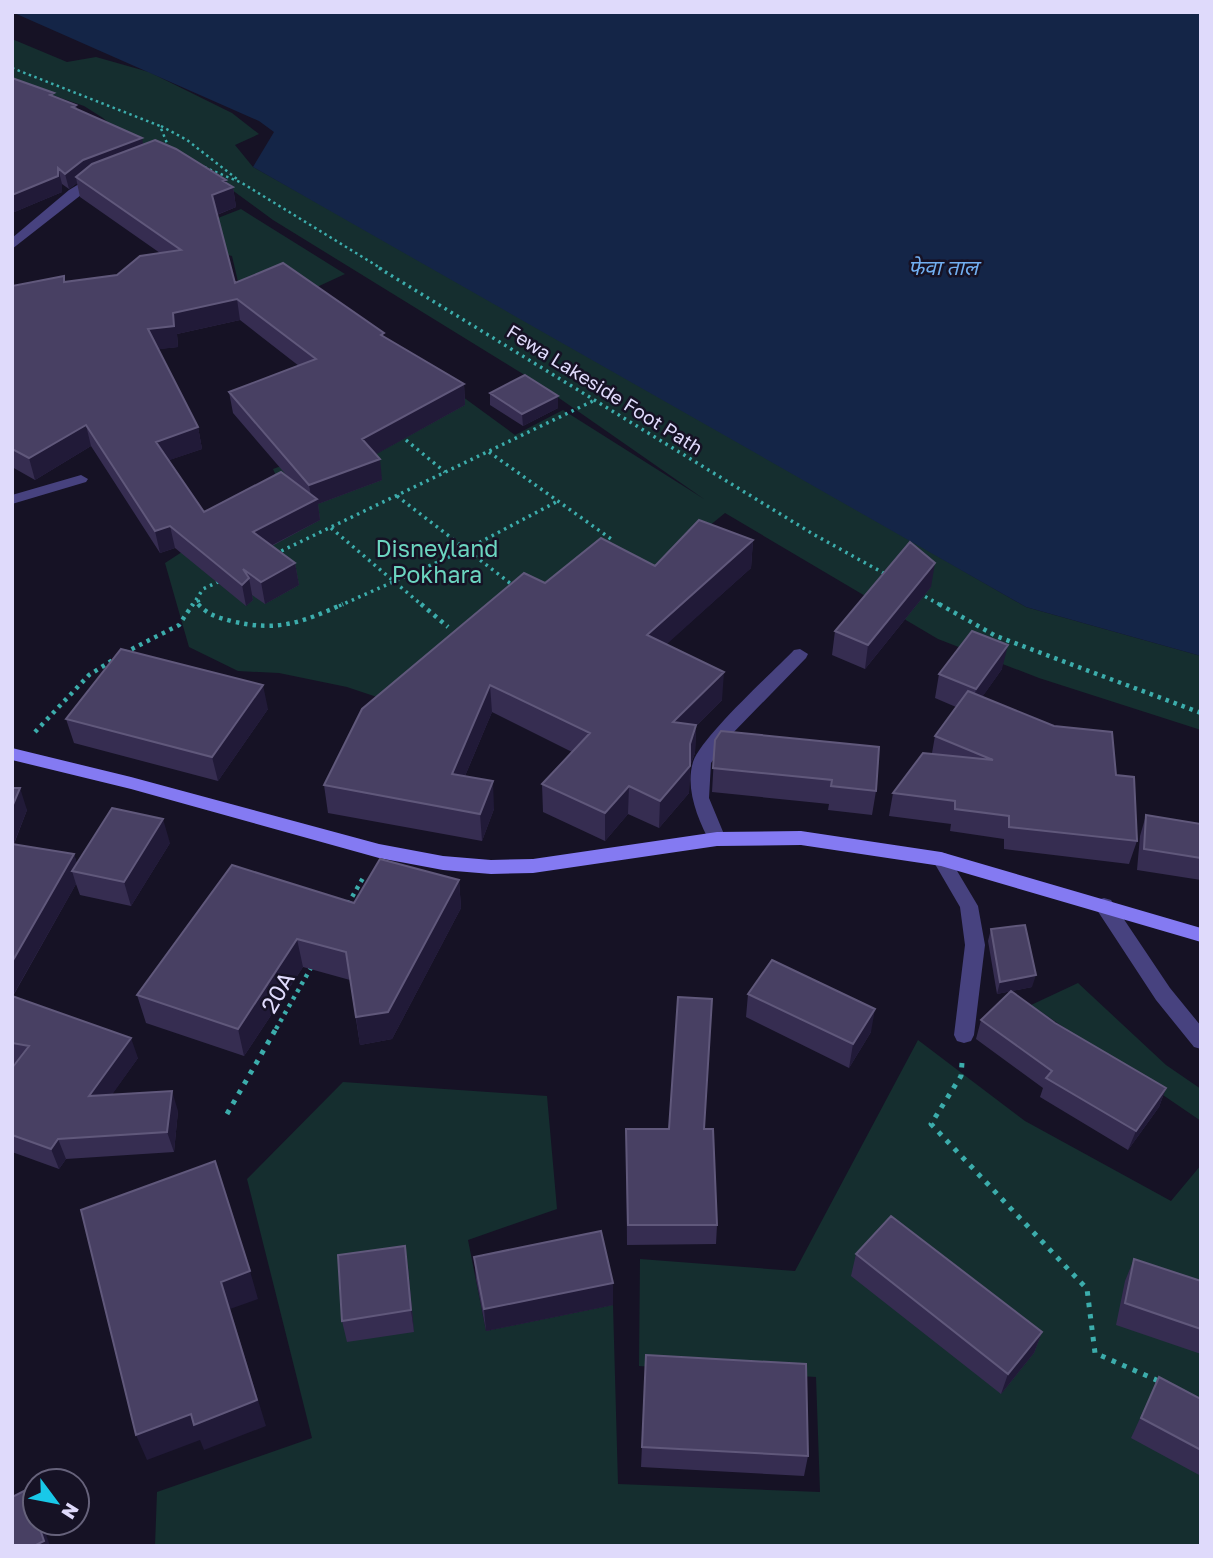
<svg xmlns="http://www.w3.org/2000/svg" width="1213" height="1558" font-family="'Golos Text','Noto Sans Devanagari',sans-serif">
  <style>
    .green { fill: #152e2f }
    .water { fill: #142547 }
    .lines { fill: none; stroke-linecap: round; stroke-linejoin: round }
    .path-far3 { stroke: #3cadac; stroke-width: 2.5; stroke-dasharray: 2.5 3.5; stroke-linecap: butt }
    .path-far2 { stroke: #3cadac; stroke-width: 3.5; stroke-dasharray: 2.5 4.5; stroke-linecap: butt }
    .path-far1 { stroke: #3cadac; stroke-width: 4.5; stroke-dasharray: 3.5 5; stroke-linecap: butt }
    .path { stroke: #3cadac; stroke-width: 5; stroke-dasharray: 4.5 7; stroke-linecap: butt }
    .service { fill: #47427f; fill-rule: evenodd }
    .minor { fill: #47427f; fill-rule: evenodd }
    .secondary { fill: #847af2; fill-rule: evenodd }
    .wall { fill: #362d51; fill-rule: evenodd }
    .shaded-wall { fill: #211a38 }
    .building { fill: #484063; stroke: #60587b; stroke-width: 2 }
    .labels { text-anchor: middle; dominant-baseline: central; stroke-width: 5; stroke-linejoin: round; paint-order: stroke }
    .far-street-label { font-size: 19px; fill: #dfdafb; stroke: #161225 }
    .far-water-label { font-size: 21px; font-style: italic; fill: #72aff1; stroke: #161225 }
    .park-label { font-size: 23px; fill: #6cd5c0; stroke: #161225 }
    .street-label { font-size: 23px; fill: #dfdafb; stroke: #161225 }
  </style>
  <rect width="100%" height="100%" fill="#161225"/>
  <path class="green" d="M 12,39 L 67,62 L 96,57 L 149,72 L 232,113 L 259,134 L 235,145 L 253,167 L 519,315 L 1026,607 L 1201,656 L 1201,730 L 1039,678 L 938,639 L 725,513 L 584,628 L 395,703 L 347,687 L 279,673 L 238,671 L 189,647 L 165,563 L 219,528 L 284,493 L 273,469 L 357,438 L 400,351 L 515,435 L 563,410 L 704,499 L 536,382 L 273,220 L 217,179 L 132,144 L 103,118 L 84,106 L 12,81 Z
    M 241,209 L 345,274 L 304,293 L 242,299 L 232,256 L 195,247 L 195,227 Z
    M 1078,983 L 1166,1065 L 1201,1089 L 1201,1121 L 1031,1005 Z
    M 918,1040 L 1025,1121 L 1171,1201 L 1201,1165 L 1201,1546 L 155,1546 L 157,1492 L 312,1438 L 247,1179 L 343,1082 L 547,1096 L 557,1209 L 468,1240 L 486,1331 L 613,1305 L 618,1484 L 820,1492 L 816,1377 L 639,1366 L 640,1259 L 795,1271 Z"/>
  <path class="water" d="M 12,12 L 1201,12 L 1201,656 L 1026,607 L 253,167 L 274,132 L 259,121 Z"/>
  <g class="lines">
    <path class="path-far3" d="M 12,68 L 160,126 L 169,148
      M 161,126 L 187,140 L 237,179
      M 204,167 L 242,183 L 382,269"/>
    <path class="path-far2" d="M 379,268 L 813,534 L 887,575
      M 406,440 L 445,472
      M 489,452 L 614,541
      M 397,496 L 515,587
      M 331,528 L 423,606
      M 275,554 L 595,400
      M 919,593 L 942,606
      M 198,600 L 200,606
      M 192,606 L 203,589 L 220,581
      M 339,606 L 467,549 L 558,501"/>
    <path class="path-far1" d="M 198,604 C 208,615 217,617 231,621 C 277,632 301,623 343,604
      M 421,604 L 448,627
      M 939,604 L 996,636 L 1201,713
      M 124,653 L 179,625 L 193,604
      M 35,732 L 89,675 L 116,658
      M 348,904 L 363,878
      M 276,1029 L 312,966"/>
    <path class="path" d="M 962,1063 L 961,1076 L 931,1124 L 1087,1289 L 1095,1353 L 1161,1382
      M 227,1114 L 277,1027"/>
    <path class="service" d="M 81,475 L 88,479 L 86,482 L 12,504 L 12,495 Z
      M 800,649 L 808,654 L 806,658 L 728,738 L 711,763 L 709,798 L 726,839 L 723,844 L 711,844 C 698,820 685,789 693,762 C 702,736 772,673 794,650 Z
      M 941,852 L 947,854 L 978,906 L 985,945 L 974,1035 L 971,1041 L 964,1043 L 957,1041 L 954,1035 L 965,945 L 960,907 L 932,859 L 935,854 Z"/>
    <path class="minor" d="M 94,175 L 104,177 L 12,249 L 12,238 L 69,190 Z
      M 1104,898 L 1111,900 L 1170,988 L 1201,1026 L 1201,1049 L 1194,1047 L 1156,1000 L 1097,910 L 1095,905 L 1097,900 Z"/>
    <path class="secondary" d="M 12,748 L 131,777 L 379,844 L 443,856 L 491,860 L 533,859 L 717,832 L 801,831 L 941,852 L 1201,928 L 1201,942 L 941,866 L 801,845 L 717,846 L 533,873 L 491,874 L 443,870 L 379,858 L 131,789 L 12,760 Z"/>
  </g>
  <path class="wall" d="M 55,97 L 76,105 L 77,109 L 143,144 L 226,180 L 226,182 L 233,187 L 236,207 L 217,215 L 235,283 L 384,337 L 464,384 L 465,405 L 376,454 L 382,480 L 318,504 L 320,520 L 272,546 L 295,563 L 299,585 L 265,604 L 252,595 L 253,600 L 246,606 L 175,548 L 160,553 L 91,446 L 35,480 L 12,467 L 12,286 L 64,276 L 65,282 L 117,275 L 160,253 L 80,197 L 77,183 L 69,189 L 62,184 L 62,192 L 12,213 ZM 240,320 L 299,366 L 229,392 L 233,413 L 288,477 L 204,512 L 169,460 L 202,449 L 198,427 L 158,349 L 178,347 L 177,334 Z
    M 490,393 L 558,408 L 523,426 L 490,405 Z
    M 753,540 L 751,568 L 666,644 L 722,700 L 696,726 L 695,753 L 690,766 L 689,793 L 659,828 L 628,814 L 605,841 L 543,812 L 542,784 L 572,752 L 492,712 L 465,776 L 494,809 L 482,841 L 328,813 L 324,785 L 545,583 L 655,566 Z
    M 931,587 L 865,669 L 832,655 L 835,631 Z
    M 1002,669 L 982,697 L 1116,775 L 1137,841 L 1129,864 L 1004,849 L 1004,839 L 950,831 L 951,824 L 889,816 L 893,793 L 932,753 L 935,736 L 956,707 L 935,698 L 939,674 Z
    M 268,709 L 218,781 L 74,743 L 66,719 Z
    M 715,740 L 876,791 L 872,815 L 828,810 L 829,804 L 712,792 Z
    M 12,788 L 27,810 L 14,844 L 74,854 L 77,864 L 170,843 L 131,906 L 80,895 L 76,884 L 13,996 L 138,1058 L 112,1094 L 178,1111 L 174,1152 L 66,1159 L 59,1169 L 12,1152 L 12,1068 L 16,1063 L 12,1063 Z
    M 1146,815 L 1201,824 L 1201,880 L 1137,870 L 1140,836 Z
    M 459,880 L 461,908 L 392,1039 L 360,1045 L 350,980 L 303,967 L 244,1056 L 146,1023 L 137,995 L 354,903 Z
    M 991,929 L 1032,987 L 997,994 L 988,941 Z
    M 748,994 L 871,1032 L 849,1068 L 746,1017 Z
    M 981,1020 L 1055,1023 L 1166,1088 L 1159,1107 L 1128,1150 L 1040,1097 L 1043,1088 L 976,1039 Z
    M 626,1129 L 704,1129 L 717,1225 L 716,1244 L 627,1245 Z
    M 856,1254 L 1042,1332 L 1034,1353 L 1001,1394 L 851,1276 Z
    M 474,1257 L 613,1305 L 486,1331 L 476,1279 Z
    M 1134,1259 L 1201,1281 L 1201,1354 L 1116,1325 L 1125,1281 Z
    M 408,1268 L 414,1332 L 347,1342 L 342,1321 Z
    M 646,1355 L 808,1456 L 804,1476 L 641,1467 Z
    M 1159,1377 L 1201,1399 L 1201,1476 L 1131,1438 Z"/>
  <path class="shaded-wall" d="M 142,138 L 145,153 L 76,177 L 77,183 L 69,189 L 65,174 L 83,160 Z
    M 58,168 L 62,184 L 62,192 L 12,213 L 12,195 Z
    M 226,180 L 227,190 L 233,187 L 236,207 L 216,215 L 212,195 L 223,181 Z
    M 237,299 L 240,320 L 177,334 L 178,347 L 152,350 L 148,329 L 173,313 Z
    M 464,384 L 465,405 L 364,461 L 362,439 Z
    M 558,396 L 558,408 L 523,426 L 522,414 Z
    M 86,425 L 91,446 L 35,480 L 29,458 Z
    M 198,427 L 202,449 L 161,463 L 156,442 Z
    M 380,459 L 382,480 L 318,504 L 320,520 L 257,553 L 253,532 L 312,501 L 309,485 Z
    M 170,526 L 175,548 L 160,553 L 155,531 Z
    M 753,540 L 751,568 L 646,663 L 647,635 Z
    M 295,563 L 299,585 L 265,604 L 261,582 Z
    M 935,563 L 931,587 L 865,669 L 868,645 Z
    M 249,578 L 253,600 L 246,606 L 242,585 Z
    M 1008,645 L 1002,669 L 971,713 L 976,689 Z
    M 724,672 L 722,700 L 696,726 L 695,753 L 690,766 L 689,793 L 659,828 L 660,801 L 673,722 Z
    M 263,685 L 268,709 L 218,781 L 212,757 Z
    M 490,685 L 492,712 L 454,802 L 452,774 Z
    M 493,781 L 494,809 L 482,841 L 480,814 Z
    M 629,786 L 628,814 L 605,841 L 605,813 Z
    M 20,788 L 27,810 L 12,848 L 12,807 Z
    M 163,819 L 170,843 L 131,906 L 124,882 Z
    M 74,854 L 80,873 L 72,871 L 76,884 L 12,997 L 12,962 Z
    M 459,880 L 461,908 L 392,1039 L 360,1045 L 356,1017 Z
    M 297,939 L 303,967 L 244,1056 L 238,1029 Z
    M 1036,975 L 1032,987 L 997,994 L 1000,982 Z
    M 875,1009 L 871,1032 L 849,1068 L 853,1044 Z
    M 131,1038 L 138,1058 L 97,1116 L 89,1096 Z
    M 1166,1088 L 1159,1107 L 1128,1150 L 1136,1131 Z
    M 172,1091 L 178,1111 L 174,1152 L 167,1132 Z
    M 58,1139 L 66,1159 L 59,1169 L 51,1149 Z
    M 405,1246 L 408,1268 L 414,1332 L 411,1310 Z
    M 250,1271 L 258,1299 L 230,1309 L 266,1426 L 204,1450 L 200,1440 L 147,1460 L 136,1435 L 221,1282 Z
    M 613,1283 L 613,1305 L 486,1331 L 484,1309 Z
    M 1042,1332 L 1034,1353 L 1001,1394 L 1008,1374 Z
    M 26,1490 L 35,1505 L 35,1515 Z
    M 38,1523 L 42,1523 L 50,1546 L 34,1546 Z"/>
  <path class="building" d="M 12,78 L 54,93 L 50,95 L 76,105 L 72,107 L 142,138 L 83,160 L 65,174 L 58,168 L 58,176 L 12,195 Z
    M 155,140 L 176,149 L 226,180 L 223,181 L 233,187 L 212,195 L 235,283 L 283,263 L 384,333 L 381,335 L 464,384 L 362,439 L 380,459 L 309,485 L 229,392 L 316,359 L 237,299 L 173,313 L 174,326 L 148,329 L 198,427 L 156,442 L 204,512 L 281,472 L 317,499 L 253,532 L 295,563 L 261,582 L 243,569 L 249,578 L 242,585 L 170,526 L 155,531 L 86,425 L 29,458 L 12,449 L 12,286 L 64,276 L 64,282 L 117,275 L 140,256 L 181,250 L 76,177 L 92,164 Z
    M 525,375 L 558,396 L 522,414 L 490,393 Z
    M 699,520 L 753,540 L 647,635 L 724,672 L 673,722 L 696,725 L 690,744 L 690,766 L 660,801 L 629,786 L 605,813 L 542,784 L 590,733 L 490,685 L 452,774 L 493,781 L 480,814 L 324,785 L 362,709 L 524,573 L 545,583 L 601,538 L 655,566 Z
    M 910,542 L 935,563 L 868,645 L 835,631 Z
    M 972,631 L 1008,645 L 976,689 L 939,674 Z
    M 121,649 L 263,685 L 212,757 L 66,719 Z
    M 968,691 L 1054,726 L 1112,732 L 1116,775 L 1134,777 L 1137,841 L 1009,827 L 1009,816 L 955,809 L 955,801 L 893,793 L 923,753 L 993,760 L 935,736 Z
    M 721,731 L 879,747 L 876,791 L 831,786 L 832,780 L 713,768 L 715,740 Z
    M 12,788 L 20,788 L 12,807 Z
    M 112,808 L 163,819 L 124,882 L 72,871 Z
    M 1146,815 L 1201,824 L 1201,858 L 1144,849 Z
    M 12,844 L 74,854 L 12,962 Z
    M 380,859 L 459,880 L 388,1012 L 356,1017 L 346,952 L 297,939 L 238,1029 L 137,995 L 232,865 L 354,903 Z
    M 1025,925 L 1036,975 L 1000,982 L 991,929 Z
    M 772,960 L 875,1009 L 853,1044 L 748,994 Z
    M 1011,991 L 1055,1023 L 1166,1088 L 1136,1131 L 1046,1078 L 1052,1071 L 981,1020 Z
    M 12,996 L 131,1038 L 89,1096 L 172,1091 L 167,1132 L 58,1139 L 51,1149 L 12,1135 L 12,1068 L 29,1046 L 12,1043 Z
    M 678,997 L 712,999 L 704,1129 L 713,1129 L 717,1225 L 628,1225 L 626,1129 L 669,1129 Z
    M 215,1161 L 250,1271 L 221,1282 L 257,1400 L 194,1425 L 191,1414 L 136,1435 L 81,1210 Z
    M 891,1216 L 1042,1332 L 1008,1374 L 856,1254 Z
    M 601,1231 L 613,1283 L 484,1309 L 474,1257 Z
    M 405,1246 L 411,1310 L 342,1321 L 338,1255 Z
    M 1134,1259 L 1201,1281 L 1201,1329 L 1125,1303 Z
    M 646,1355 L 806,1364 L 808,1456 L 642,1447 Z
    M 1159,1377 L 1201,1399 L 1201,1450 L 1141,1418 Z
    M 26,1490 L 35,1515 L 35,1523 L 38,1523 L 44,1541 L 34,1546 L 12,1546 L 12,1497 Z"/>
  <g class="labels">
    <g class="far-street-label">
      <text transform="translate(605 389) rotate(32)">Fewa Lakeside Foot Path</text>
    </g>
    <g class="far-water-label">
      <text x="943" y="267">फेवा ताल</text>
    </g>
    <g class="park-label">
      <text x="437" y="548">Disneyland<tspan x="437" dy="26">Pokhara</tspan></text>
    </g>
    <g class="street-label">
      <text transform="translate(277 992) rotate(-60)">20A</text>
    </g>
  </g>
  <rect width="1213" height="1558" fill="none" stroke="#dfdafb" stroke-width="28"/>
  <g transform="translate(56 1502) rotate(122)"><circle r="33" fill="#161225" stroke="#66627b" stroke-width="2"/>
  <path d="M0-5L12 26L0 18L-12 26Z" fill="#19c8e8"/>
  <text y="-10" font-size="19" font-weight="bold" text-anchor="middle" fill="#dfdafb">N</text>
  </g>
</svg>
